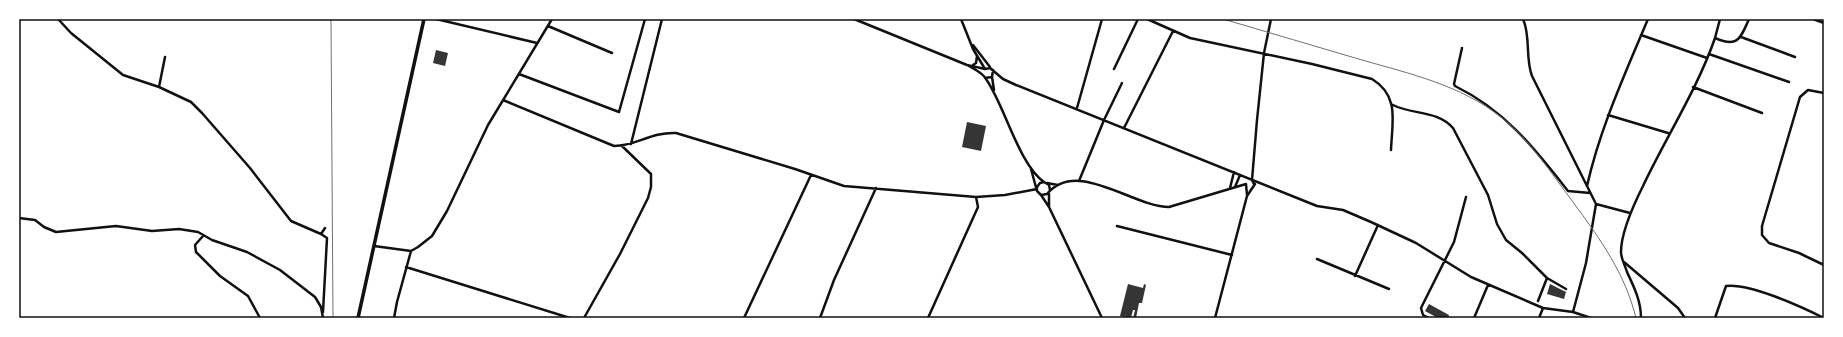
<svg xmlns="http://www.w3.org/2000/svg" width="1843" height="337" font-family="'Space Grotesk',sans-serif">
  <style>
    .building { fill: #353535 }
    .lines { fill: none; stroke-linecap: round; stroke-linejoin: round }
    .minor { stroke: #111; stroke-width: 2.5 }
    .secondary { stroke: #111; stroke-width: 3.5 }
    .rail { stroke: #707070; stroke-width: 1 }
    .neatline { fill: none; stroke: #111; stroke-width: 1.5 }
  </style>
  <rect width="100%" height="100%" fill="#fff"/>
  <path class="building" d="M 436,50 L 448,53 L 445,66 L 433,63 Z
    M 967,122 L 986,126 L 981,151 L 962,147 Z
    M 1128,284 L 1143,288 L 1144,284 L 1146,285 L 1142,303 L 1139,303 L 1136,318 L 1133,318 L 1135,310 L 1133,310 L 1131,318 L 1126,318 L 1125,315 L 1125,317 L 1120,316 Z
    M 1550,284 L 1566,292 L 1564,299 L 1547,294 Z
    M 1429,304 L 1449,315 L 1448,318 L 1436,317 L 1425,311 Z"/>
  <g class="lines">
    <path class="minor" d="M 58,19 L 71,33 L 123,75 L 159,87
      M 436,19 L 537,43
      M 854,19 L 967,65 L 985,69 L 990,68 L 1003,79 L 1016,85 L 1317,206 L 1343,210 L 1371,222 L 1416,243 L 1471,277 L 1536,305 L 1543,308 L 1573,312 L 1591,318
      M 961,19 L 973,49 L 985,69
      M 1147,19 L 1190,38 L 1312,64 L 1372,79 C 1400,96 1392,122 1391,150
      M 1523,19 C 1531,37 1525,58 1532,76 L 1596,204 L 1586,263 L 1573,312
      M 1720,19 L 1715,38 C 1738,48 1740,39 1749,19
      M 1813,19 L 1824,23
      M 548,26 L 612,53
      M 1641,35 L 1707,58
      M 1741,37 L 1795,57
      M 973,45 L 990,67
      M 1462,48 L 1454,84 L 1455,86 C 1506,111 1534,148 1568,191 L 1590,193
      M 1709,54 L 1789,82
      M 165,57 L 159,87 L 191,102 L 202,113 L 250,168 L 291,221 L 321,234
      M 973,65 L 976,63 L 977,56
      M 969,66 C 975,70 982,72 986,79 C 1005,106 1018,163 1044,182
      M 1114,69 L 1138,19
      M 519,74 L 619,112 L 645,19
      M 992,77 L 994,90
      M 985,78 L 992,77 L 993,70
      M 1693,87 L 1762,113
      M 1824,93 L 1808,90 L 1800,97 L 1762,226 L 1762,235 L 1769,243 L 1799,253 L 1824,265
      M 503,100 L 614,146 C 637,146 650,132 676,133 L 795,169 L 844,186 L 976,197 L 1005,195 L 1037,189
      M 1393,105 C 1413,115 1437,110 1453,128 L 1488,195 L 1497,224 L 1506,240 L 1522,253 L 1547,278 L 1566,289
      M 1077,108 L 1102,19
      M 1608,115 L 1668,133
      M 1124,128 L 1173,31
      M 631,144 L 662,19
      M 1031,169 L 1037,191 L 1041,195 L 1047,194 C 1077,158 1133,207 1169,207 L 1246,184
      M 1079,181 L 1104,120 L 1122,83
      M 1047,183 L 1058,185
      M 1246,184 L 1247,195
      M 1254,184 L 1252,180 L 1257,120 L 1264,53 L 1271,19
      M 1587,186 C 1600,128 1625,74 1648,19
      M 1037,187 L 1040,183 L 1044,182 L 1049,185 L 1050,190
      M 1235,187 L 1240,175
      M 1230,188 L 1234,172
      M 1049,194 L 1049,207
      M 1041,195 L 1049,207 L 1102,318
      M 1596,204 L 1630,213
      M 19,218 L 35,220 L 44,227 L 56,232 L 116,226 L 152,231 L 179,229 L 198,232 L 212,240 L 247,252 L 280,270 L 315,297 L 321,307 L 323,318
      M 1117,226 L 1232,255
      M 203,236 L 195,245 L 196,252 L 220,276 L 248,296 L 260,318
      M 374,246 L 411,251 L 418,247 L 432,236 L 447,211 L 488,125 L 552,19
      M 1317,259 L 1389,289
      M 1624,262 L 1678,308 L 1685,318
      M 406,267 L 570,318
      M 1355,276 L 1378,225
      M 1538,301 L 1547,278
      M 323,312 L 327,238 L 321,234 L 325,228
      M 394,318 L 397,302 L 411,251
      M 584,318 L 620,254 L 648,198 L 651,187 L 651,174 L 622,146
      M 744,318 L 811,175
      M 820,318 L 834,280 L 876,188
      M 928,318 L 978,207 L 976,197
      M 1215,318 L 1247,196 L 1255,184
      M 1429,318 L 1423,315 L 1421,308 L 1454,242 L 1466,197
      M 1474,318 L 1488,285
      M 1539,318 L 1543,308
      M 1641,318 C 1641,301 1634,287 1627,272 C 1625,265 1621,259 1621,252 C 1621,232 1634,204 1643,186 C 1666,137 1697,90 1715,38
      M 1715,318 L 1726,286 C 1750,283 1802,307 1824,318"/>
    <path class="secondary" d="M 358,318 L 424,19"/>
    <path class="rail" d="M 331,19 L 333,318
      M 1223,19 C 1269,33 1316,46 1362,60 C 1411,74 1460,85 1501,117 C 1530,140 1551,173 1573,202 C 1600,239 1625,273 1636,318"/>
  </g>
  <rect width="1843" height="337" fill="none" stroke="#ffffff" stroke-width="40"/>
  <rect x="20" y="20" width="1803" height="297" class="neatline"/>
</svg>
